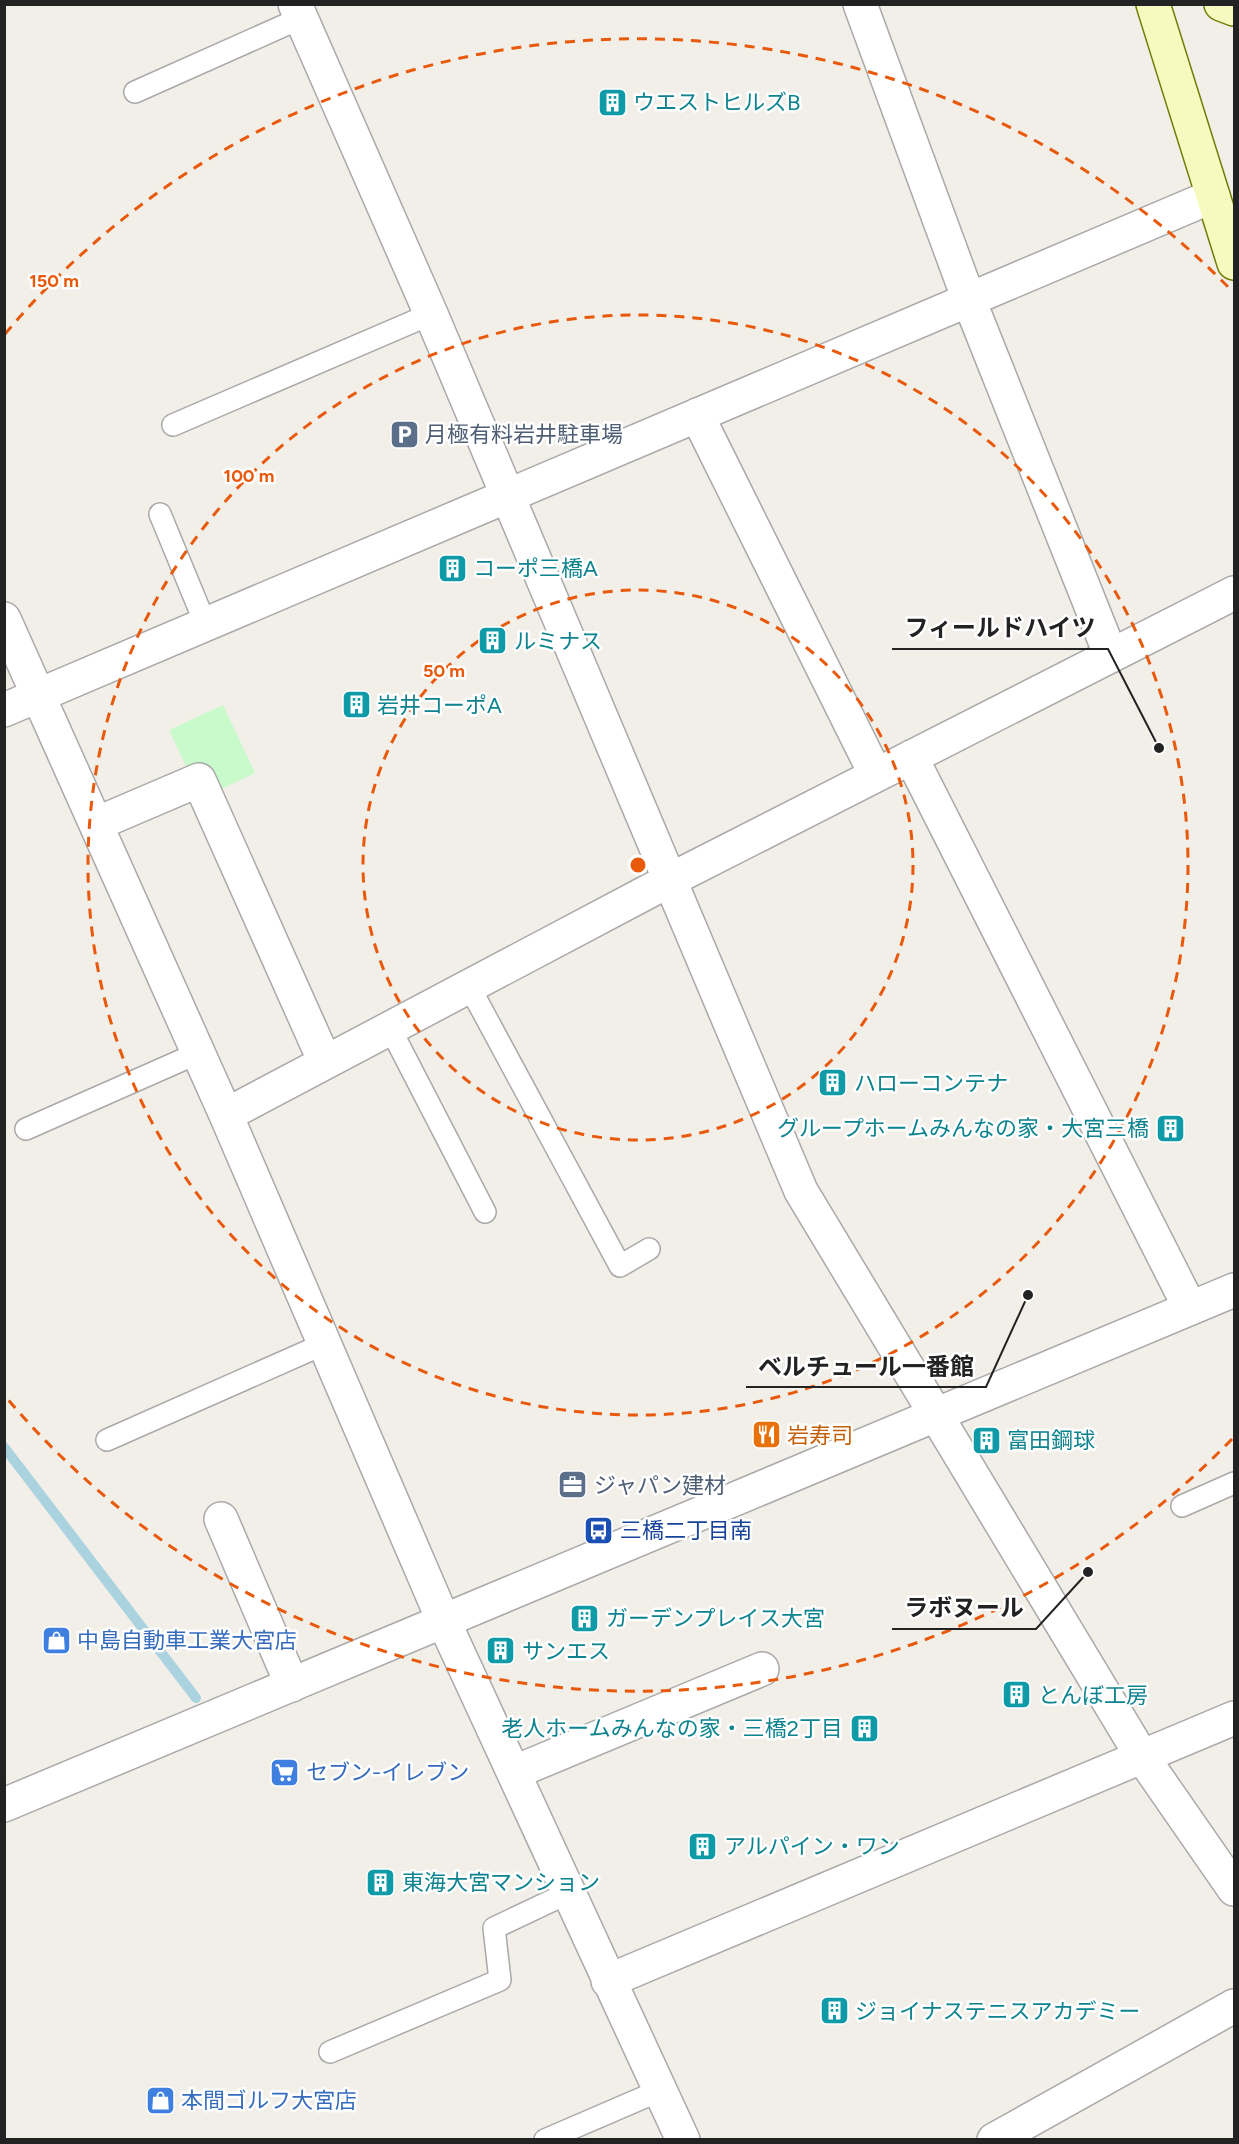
<svg xmlns="http://www.w3.org/2000/svg" width="1239" height="2144" font-family="Figtree,'Noto Sans JP',sans-serif">
  <style>
    .park { fill: #c8facc }
    .lines { fill: none; stroke-linecap: round; stroke-linejoin: round }
    .stream { stroke: #aad3df; stroke-width: 10 }
    .service-casing { stroke: #a9a9a9; stroke-width: 24 }
    .minor-casing { stroke: #a9a9a9; stroke-width: 36 }
    .tertiary-casing { stroke: #a9a9a9; stroke-width: 36 }
    .secondary-casing { stroke: #707d05; stroke-width: 36 }
    .service { stroke: #fff; stroke-width: 21 }
    .minor { stroke: #fff; stroke-width: 33 }
    .tertiary { stroke: #fff; stroke-width: 33 }
    .secondary { stroke: #f7fabf; stroke-width: 33 }
    .ring { fill: none; stroke: #e8590c; stroke-width: 3; stroke-dasharray: 10 8 }
    .labels { text-anchor: middle; dominant-baseline: central; stroke-width: 5; stroke-linejoin: round; paint-order: stroke }
    .culture-label { font-size: 22px; fill: #0d838f; stroke: #fff; text-anchor: start }
    .service-label { font-size: 22px; fill: #4e5e75; stroke: #fff; text-anchor: start }
    .food-label { font-size: 22px; fill: #c56008; stroke: #fff; text-anchor: start }
    .transit-label { font-size: 22px; fill: #164399; stroke: #fff; text-anchor: start }
    .shop-label { font-size: 22px; fill: #366cbe; stroke: #fff; text-anchor: start }
    .centre { fill: #e8590c; stroke: #fff; stroke-width: 3 }
    .ring-label { font-size: 18px; text-anchor: middle; font-weight: bold; fill: #e8590c; stroke: #fff; stroke-width: 5; stroke-linejoin: round; paint-order: stroke }
    .leader { fill: none; stroke: #222; stroke-width: 2 }
    .callout-dot { fill: #222; stroke: #fff; stroke-width: 2 }
    .callout-label { font-size: 24px; text-anchor: middle; font-weight: bold; fill: #222; stroke: #fff; stroke-width: 5; stroke-linejoin: round; paint-order: stroke }
  </style>
  <rect width="100%" height="100%" fill="#f2efe9"/>
  <path class="park" d="M 223,705 L 255,773 L 215,792 L 189,773 L 169,730 Z"/>
  <g class="lines">
    <path class="stream" d="M 4,1447 L 196,1698"/>
    <defs>
      <path id="service" d="M 135,92 L 301,18
        M 173,425 L 431,314
        M 160,514 L 205,623
        M 469,986 L 620,1266 L 649,1249
        M 390,1028 L 485,1212
        M 26,1129 L 198,1053
        M 107,1440 L 324,1344
        M 1182,1506 L 1234,1483
        M 330,2052 L 500,1980 L 494,1928 L 570,1892
        M 545,2140 L 661,2090"/>
      <path id="minor" d="M 295,4 L 431,314 L 801,1191 L 1141,1755 L 1234,1889
        M 860,4 L 969,300 L 1111,656
        M 697,415 L 876,775
        M 4,619 L 226,1115 L 444,1622 L 683,2140
        M 4,710 L 1213,196
        M 911,757 L 1190,1308
        M 96,824 L 199,780 L 325,1062
        M 226,1115 L 670,880 L 1234,593
        M 221,1519 L 292,1685
        M 515,1772 L 762,1669
        M 608,1981 L 1234,1718
        M 994,2140 L 1234,2006"/>
      <path id="tertiary" d="M 4,1805 L 1234,1290"/>
      <path id="secondary" d="M 1153,4 L 1234,263
        M 1221,4 L 1234,9"/>
    </defs>
    <use href="#service" class="service-casing"/>
    <use href="#minor" class="minor-casing"/>
    <use href="#tertiary" class="tertiary-casing"/>
    <use href="#secondary" class="secondary-casing"/>
    <use href="#service" class="service"/>
    <use href="#minor" class="minor"/>
    <use href="#tertiary" class="tertiary"/>
    <use href="#secondary" class="secondary"/>
  </g>
  <g class="ring">
    <circle cx="638" cy="865" r="275"/>
    <circle cx="638" cy="865" r="550"/>
    <path d="M1232 1439A826 826 0 0 1 5 1396M5 334A826 826 0 0 1 1232 291"/>
  </g>
  <defs>
    <symbol id="building-square" viewBox="-11 -11 22 22"><rect x="-9" y="-9" width="18" height="18" rx="4" fill="#0f9aa8" stroke="#fff"/><path d="M-4-6H4V6H1V3H-1V6H-4ZM-2.5-4.3h1.7v1.8h-1.7ZM.8-4.3h1.7v1.8H.8ZM-2.5-1h1.7V.8h-1.7ZM.8-1h1.7V.8H.8Z" fill="#fff"/></symbol>
    <symbol id="parking-square" viewBox="-11 -11 22 22"><rect x="-9" y="-9" width="18" height="18" rx="4" fill="#5c6f8a" stroke="#fff"/><path d="M-3.5-5.5H1a3.5 3.5 0 0 1 0 7H-1V5.5H-3.5ZM-1-3.4V-.6H.8a1.4 1.4 0 0 0 0-2.8Z" fill="#fff"/></symbol>
    <symbol id="restaurant-square" viewBox="-11 -11 22 22"><rect x="-9" y="-9" width="18" height="18" rx="4" fill="#e8710a" stroke="#fff"/><path d="M-5-6h1v4h1v-4h1v4h1v-4h1v5L-1.5 .5V6h-2V.5L-5-1ZM5-6V6H3V1.5H1.5Q1.5-4 5-6Z" fill="#fff"/></symbol>
    <symbol id="office-square" viewBox="-11 -11 22 22"><rect x="-9" y="-9" width="18" height="18" rx="4" fill="#5c6f8a" stroke="#fff"/><path d="M-6-3h4V-5.5h4V-3h4V5H-6ZM-1-4.5V-3h2v-1.5ZM-6 0V1H6V0Z" fill="#fff"/></symbol>
    <symbol id="bus-square" viewBox="-11 -11 22 22"><rect x="-9" y="-9" width="18" height="18" rx="4" fill="#1a4fb4" stroke="#fff"/><path d="M-5-6H5V4H4V6H2V4H-2V6H-4V4H-5ZM-3.5-4V0h7V-4ZM-3.5 1.2v1.5H-2V1.2ZM2 1.2v1.5H3.5V1.2Z" fill="#fff"/></symbol>
    <symbol id="shop-square" viewBox="-11 -11 22 22"><rect x="-9" y="-9" width="18" height="18" rx="4" fill="#3f7fe0" stroke="#fff"/><path d="M-5-2.5h2.3a2.7 3.5 0 0 1 5.4 0H5L5.5 6h-11ZM-1.5-2.5h3a1.5 2.3 0 0 0-3 0Z" fill="#fff"/></symbol>
    <symbol id="supermarket-square" viewBox="-11 -11 22 22"><rect x="-9" y="-9" width="18" height="18" rx="4" fill="#3f7fe0" stroke="#fff"/><path d="M-6-5.5h2.5l.6 2H6L4.5 2H-2.5L-4.4-4H-6ZM-1.5 3.2a1.3 1.3 0 1 0 .1 0ZM3 3.2a1.3 1.3 0 1 0 .1 0Z" fill="#fff"/></symbol>
  </defs>
  <g fill-rule="evenodd">
    <use href="#building-square" x="596" y="86" width="33" height="33"/>
    <use href="#parking-square" x="388" y="418" width="33" height="33"/>
    <use href="#building-square" x="436" y="552" width="33" height="33"/>
    <use href="#building-square" x="476" y="624" width="33" height="33"/>
    <use href="#building-square" x="340" y="688" width="33" height="33"/>
    <use href="#building-square" x="816" y="1066" width="33" height="33"/>
    <use href="#building-square" x="1154" y="1112" width="33" height="33"/>
    <use href="#restaurant-square" x="750" y="1418" width="33" height="33"/>
    <use href="#building-square" x="970" y="1424" width="33" height="33"/>
    <use href="#office-square" x="556" y="1468" width="33" height="33"/>
    <use href="#bus-square" x="582" y="1514" width="33" height="33"/>
    <use href="#building-square" x="568" y="1602" width="33" height="33"/>
    <use href="#shop-square" x="40" y="1624" width="33" height="33"/>
    <use href="#building-square" x="484" y="1634" width="33" height="33"/>
    <use href="#building-square" x="1000" y="1678" width="33" height="33"/>
    <use href="#building-square" x="848" y="1712" width="33" height="33"/>
    <use href="#supermarket-square" x="268" y="1756" width="33" height="33"/>
    <use href="#building-square" x="686" y="1830" width="33" height="33"/>
    <use href="#building-square" x="364" y="1866" width="33" height="33"/>
    <use href="#building-square" x="818" y="1994" width="33" height="33"/>
    <use href="#shop-square" x="144" y="2084" width="33" height="33"/>
  </g>
  <g class="labels">
    <g class="culture-label">
      <text x="633" y="102">ウエストヒルズB</text>
      <text x="473" y="568">コーポ三橋A</text>
      <text x="514" y="641">ルミナス</text>
      <text x="377" y="705">岩井コーポA</text>
      <text x="854" y="1083">ハローコンテナ</text>
      <text x="1149" y="1128" text-anchor="end">グループホームみんなの家・大宮三橋</text>
      <text x="1007" y="1440">富田鋼球</text>
      <text x="606" y="1618">ガーデンプレイス大宮</text>
      <text x="522" y="1651">サンエス</text>
      <text x="1038" y="1695">とんぼ工房</text>
      <text x="843" y="1728" text-anchor="end">老人ホームみんなの家・三橋2丁目</text>
      <text x="724" y="1846">アルパイン・ワン</text>
      <text x="402" y="1882">東海大宮マンション</text>
      <text x="855" y="2011">ジョイナステニスアカデミー</text>
    </g>
    <g class="service-label">
      <text x="425" y="434">月極有料岩井駐車場</text>
      <text x="594" y="1485">ジャパン建材</text>
    </g>
    <g class="food-label">
      <text x="787" y="1435">岩寿司</text>
    </g>
    <g class="transit-label">
      <text x="620" y="1530">三橋二丁目南</text>
    </g>
    <g class="shop-label">
      <text x="77" y="1640">中島自動車工業大宮店</text>
      <text x="306" y="1772">セブン-イレブン</text>
      <text x="181" y="2100">本間ゴルフ大宮店</text>
    </g>
  </g>
  <circle cx="638" cy="865" r="9" class="centre"/>
  <g class="ring-label">
    <text x="54" y="287">150 m</text>
    <text x="249" y="482">100 m</text>
    <text x="444" y="677">50 m</text>
  </g>
  <path class="leader" d="M1159 748L1108 649H892M1028 1295L986 1387H746M1088 1572L1036 1629H892"/>
  <g class="callout-dot">
    <circle cx="1159" cy="748" r="6"/>
    <circle cx="1028" cy="1295" r="6"/>
    <circle cx="1088" cy="1572" r="6"/>
  </g>
  <g class="callout-label">
    <text x="1000" y="636">フィールドハイツ</text>
    <text x="866" y="1375">ベルチュール一番館</text>
    <text x="964" y="1616">ラボヌール</text>
  </g>
  <rect width="1239" height="2144" fill="none" stroke="#222222" stroke-width="12"/>
</svg>
